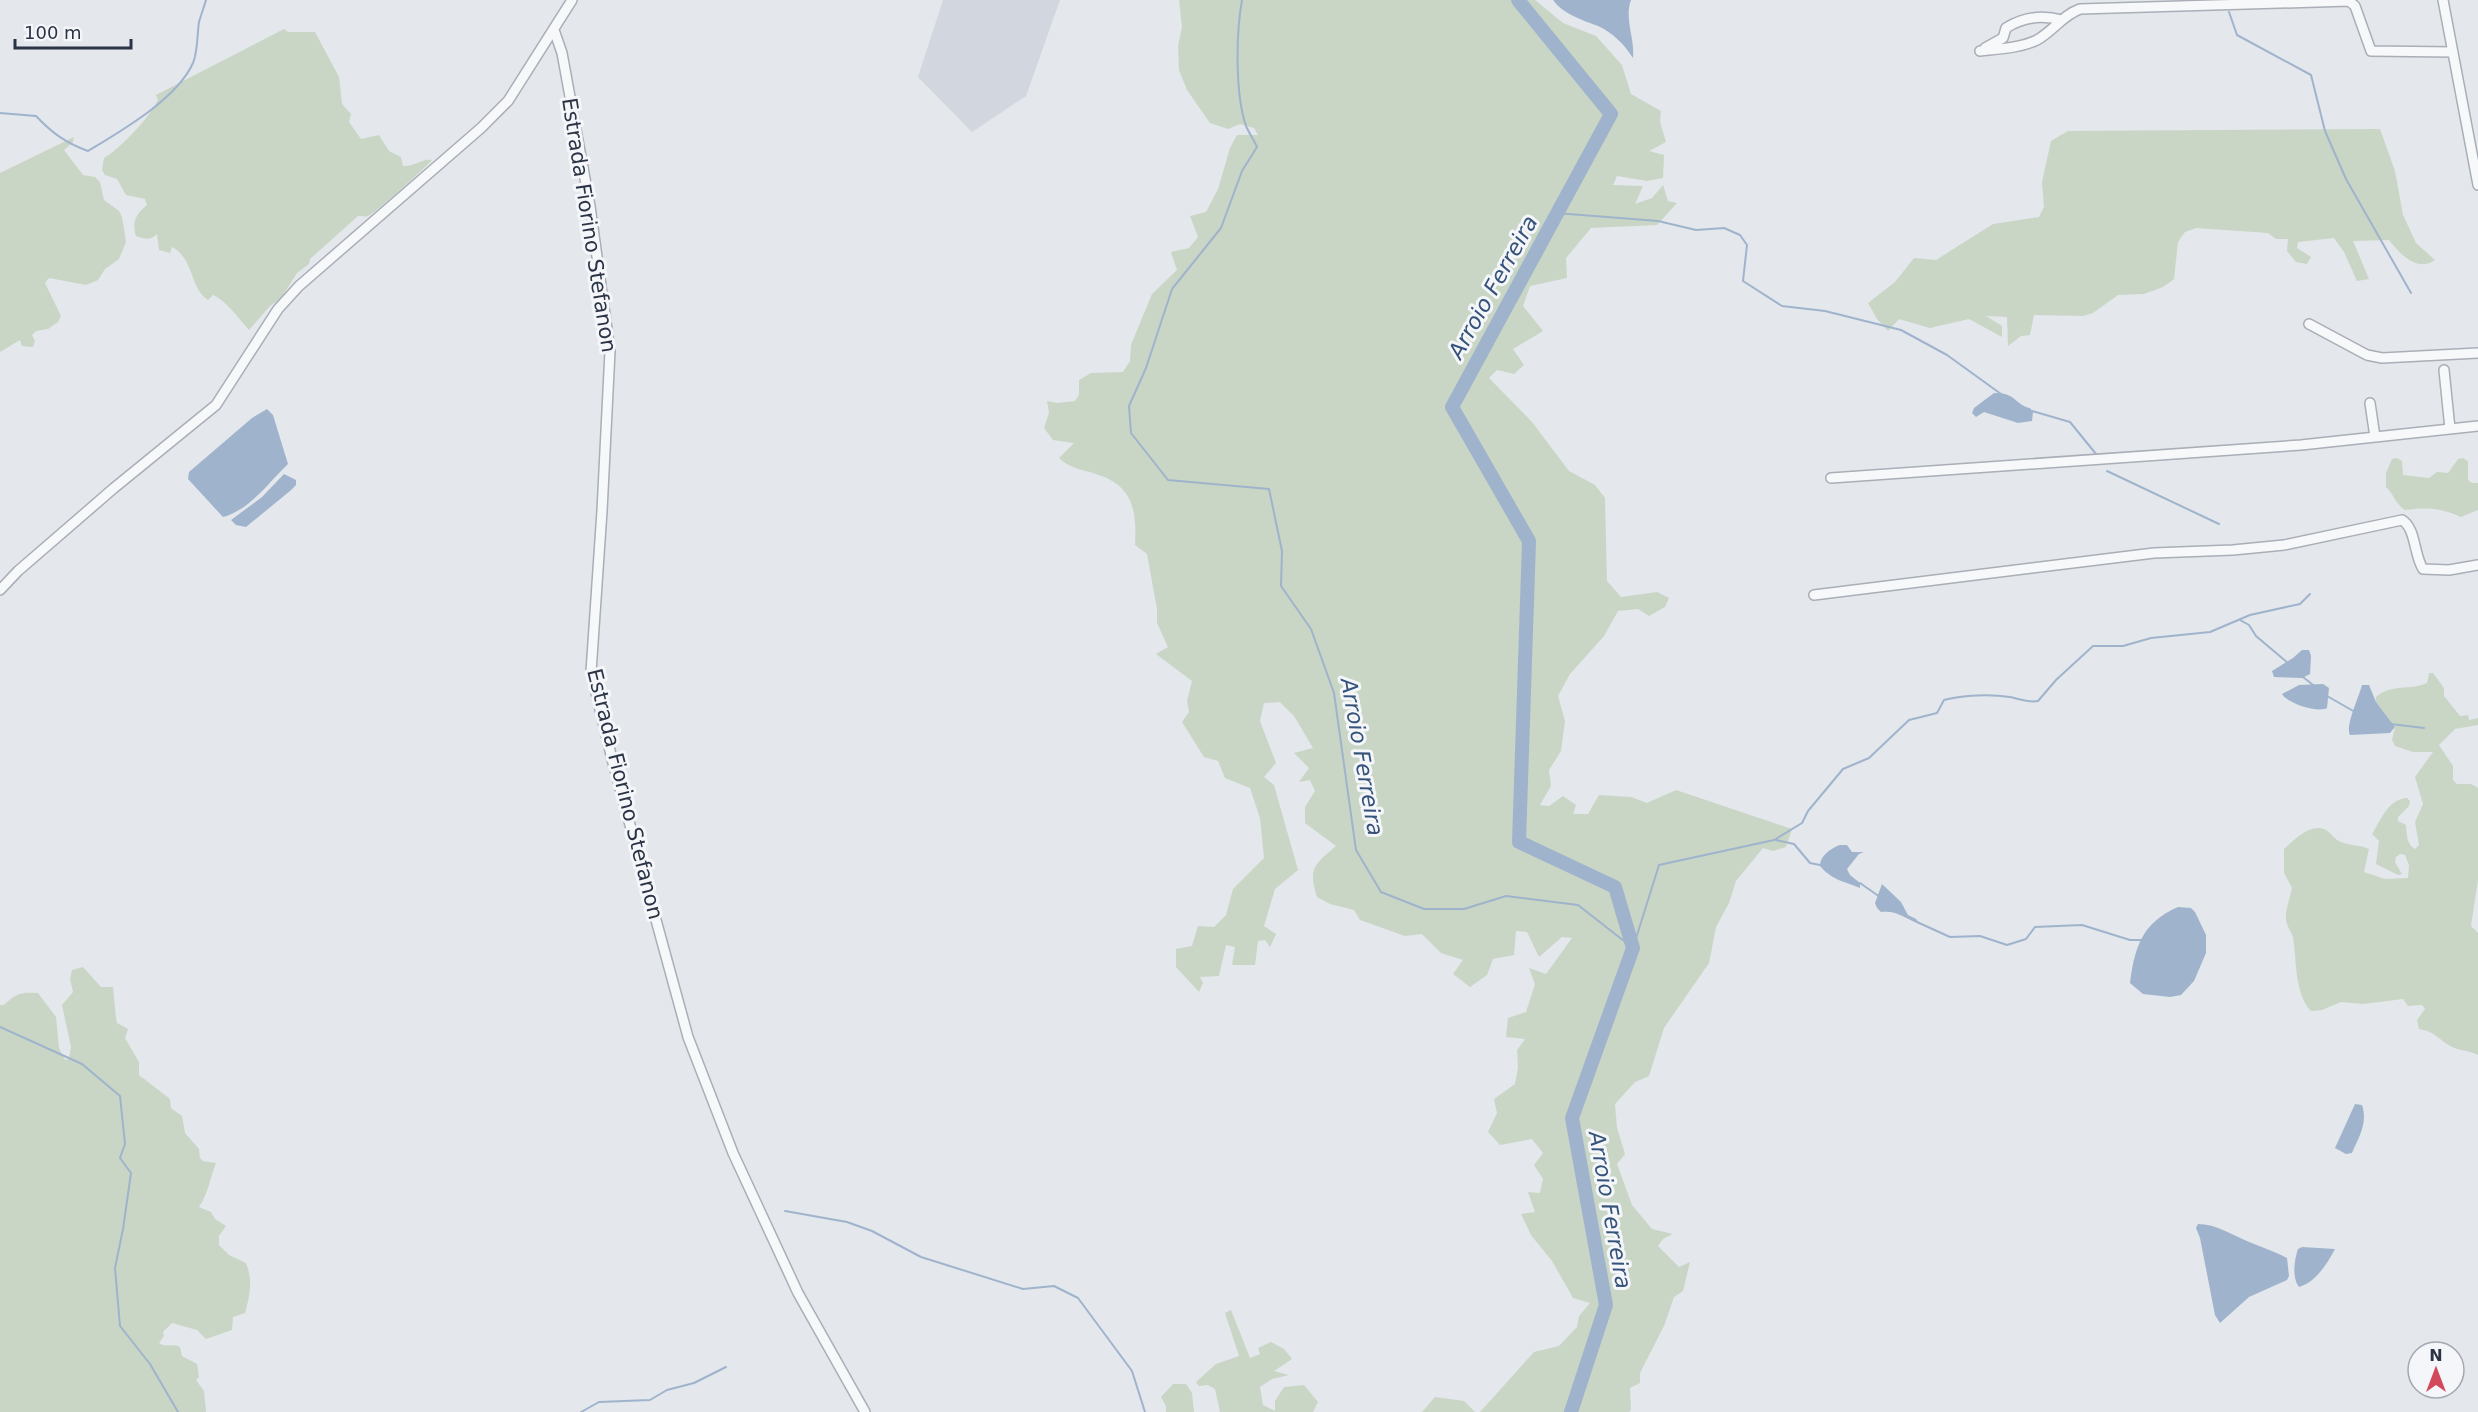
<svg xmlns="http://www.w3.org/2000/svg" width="2478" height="1412" font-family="'DejaVu Sans',sans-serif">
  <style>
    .built { fill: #d2d6de }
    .green { fill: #c9d6c5 }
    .water { fill: #9fb4cc }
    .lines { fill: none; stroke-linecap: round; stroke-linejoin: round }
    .stream { stroke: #9fb4cc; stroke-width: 2 }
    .river { stroke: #9fb4cc; stroke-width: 14 }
    .minor-casing { stroke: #a9aeb7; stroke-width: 12 }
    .minor { stroke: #f7f8fa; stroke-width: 9 }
    .labels { text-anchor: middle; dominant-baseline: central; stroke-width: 6; stroke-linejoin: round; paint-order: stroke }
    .street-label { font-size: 21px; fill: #2b3445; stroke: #f4f6f9 }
    .water-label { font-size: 22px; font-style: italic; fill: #34527a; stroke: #f4f6f9 }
  </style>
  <rect width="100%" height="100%" fill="#e4e7ec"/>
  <path class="built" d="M 943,0 L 1060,0 L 1026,96 L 972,132 L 918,77 Z"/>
  <path class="green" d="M 1179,0 L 1535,0 L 1563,23 L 1596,36 L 1622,65 L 1631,94 L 1661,111 L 1660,122 L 1666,142 L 1649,151 L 1664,155 L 1663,178 L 1647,181 L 1617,176 L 1613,185 L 1643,186 L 1635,204 L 1652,198 L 1663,185 L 1668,201 L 1677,203 L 1657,225 L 1591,228 L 1566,258 L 1567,278 L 1530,286 L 1523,306 L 1543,331 L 1513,349 L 1524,365 L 1514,374 L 1497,370 L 1489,378 L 1532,422 L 1569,471 L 1595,485 L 1605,498 L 1607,581 L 1621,597 L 1657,592 L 1669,598 L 1665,607 L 1649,616 L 1638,609 L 1618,611 L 1604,636 L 1570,674 L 1558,696 L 1565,721 L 1561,751 L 1549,770 L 1551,786 L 1540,805 L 1549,806 L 1563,796 L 1576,805 L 1573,814 L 1588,814 L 1599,795 L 1631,797 L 1647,803 L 1676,790 L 1792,829 L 1786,847 L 1773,851 L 1763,848 L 1736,881 L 1729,903 L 1716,927 L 1709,963 L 1664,1028 L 1649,1076 L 1635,1082 L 1615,1104 L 1617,1128 L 1625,1154 L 1617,1164 L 1632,1205 L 1652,1229 L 1673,1234 L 1663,1239 L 1658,1246 L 1679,1267 L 1690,1262 L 1683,1291 L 1674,1297 L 1664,1326 L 1640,1373 L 1640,1383 L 1630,1388 L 1631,1410 L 1629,1412 L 1480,1412 L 1534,1352 L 1559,1346 L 1577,1327 L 1579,1316 L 1590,1303 L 1573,1298 L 1552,1261 L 1531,1235 L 1521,1214 L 1535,1212 L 1528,1192 L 1540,1193 L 1543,1179 L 1534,1165 L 1543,1153 L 1532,1139 L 1500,1145 L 1488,1132 L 1497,1113 L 1494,1099 L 1515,1084 L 1518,1068 L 1517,1050 L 1525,1039 L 1506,1037 L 1508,1018 L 1526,1012 L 1535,984 L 1529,968 L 1546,974 L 1572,938 L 1562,937 L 1539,957 L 1527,932 L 1516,931 L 1514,955 L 1493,959 L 1487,975 L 1470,987 L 1453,974 L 1463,960 L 1441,953 L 1422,934 L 1405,936 L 1360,920 L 1354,910 L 1330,904 L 1317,897 C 1308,868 1314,865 1336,846 L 1305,823 L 1305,807 L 1315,791 L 1310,780 L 1299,782 L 1309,768 L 1294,753 L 1313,748 L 1294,716 L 1280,702 L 1264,703 L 1260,721 L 1276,763 L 1264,777 L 1274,785 L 1298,870 L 1275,889 L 1264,926 L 1276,934 L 1270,947 L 1265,940 L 1258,941 L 1255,965 L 1232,965 L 1235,947 L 1226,945 L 1219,976 L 1200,977 L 1203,983 L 1199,992 L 1176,967 L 1176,949 L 1192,946 L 1198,926 L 1214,927 L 1226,915 L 1233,889 L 1264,858 L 1260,818 L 1250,788 L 1225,778 L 1218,761 L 1204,757 L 1182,722 L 1189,712 L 1187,701 L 1192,681 L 1156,654 L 1168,647 L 1157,623 L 1157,609 L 1147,554 L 1135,545 C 1137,508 1132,484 1093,473 C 1080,469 1069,468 1059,458 L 1074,443 L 1053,440 L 1044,428 L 1049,413 L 1047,401 L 1058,403 L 1075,401 L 1079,395 L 1079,380 L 1091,373 L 1123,372 L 1130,361 L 1131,345 L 1152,294 L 1177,270 L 1171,252 L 1189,248 L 1198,237 L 1190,216 L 1206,212 L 1218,189 L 1230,148 L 1237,135 L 1258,135 L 1254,128 L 1240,124 L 1228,129 L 1210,123 L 1187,90 L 1179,70 L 1178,46 L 1182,27 Z
    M 284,29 L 288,32 L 315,32 L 339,77 L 342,104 L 351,114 L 349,122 L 361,139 L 379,135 L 389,151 L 401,157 L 403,166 C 415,167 422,158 432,160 C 426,167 374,214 368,216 C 366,217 360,216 358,216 L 310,259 L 309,264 L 297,273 L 281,298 L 270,306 L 249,330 C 238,318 228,302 213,295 L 208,300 C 190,289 194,258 172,247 L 170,253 L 159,250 L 157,234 C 150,241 145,239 136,236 C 132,222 135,215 147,205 L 145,199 L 126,195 L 117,179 L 105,175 L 102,170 L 104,158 C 121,148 149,118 158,100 L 156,95 Z
    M 2380,129 L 2395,171 L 2403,215 L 2416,243 L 2435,260 C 2417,273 2399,253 2389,240 L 2353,241 L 2369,279 L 2357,281 L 2344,252 L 2334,238 L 2298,242 L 2297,248 L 2311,257 L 2307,264 L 2296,262 L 2287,251 L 2288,239 L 2276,239 L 2268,233 L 2196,228 L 2185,232 L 2178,242 L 2174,279 L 2163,287 L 2144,294 L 2118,295 L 2093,313 L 2083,316 L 2034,315 L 2030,335 L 2021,336 L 2008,346 L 2007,317 L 1986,316 L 2002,326 L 2002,337 L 1969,319 L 1930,328 L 1899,319 L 1888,331 L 1877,319 L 1868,303 L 1895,282 L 1914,258 L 1936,260 L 1993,224 L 2039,217 L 2044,207 L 2042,182 L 2051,141 L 2068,131 Z
    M 74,137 L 73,142 L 64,150 L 83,175 L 95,177 L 100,182 L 104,200 L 119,211 L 122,217 L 126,242 L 119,259 L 105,269 L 98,280 L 86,285 L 49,278 L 45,283 L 61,316 L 58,322 L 48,329 L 36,331 L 32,335 L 35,341 L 33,347 L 22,346 L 20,340 L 0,352 L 0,173 Z
    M 2397,458 L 2402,461 L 2403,475 L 2429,478 L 2437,472 L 2448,473 L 2458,459 L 2463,458 L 2468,461 L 2468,480 L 2472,483 L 2478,483 L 2478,510 L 2461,517 C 2442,508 2425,507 2405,510 C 2395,504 2394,494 2386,487 L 2386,473 L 2392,459 Z
    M 2429,673 L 2433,673 L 2444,688 L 2444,696 L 2460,716 L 2468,715 L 2469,720 L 2478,718 L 2478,725 L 2455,729 L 2439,745 L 2453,766 L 2453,780 L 2457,784 L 2471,784 L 2478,788 L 2478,880 L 2471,926 L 2478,933 L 2478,1055 C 2469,1050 2458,1051 2450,1046 C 2435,1037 2438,1033 2419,1029 L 2417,1020 L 2425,1009 L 2422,1005 L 2408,1006 L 2403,999 L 2363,1004 L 2341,1002 L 2322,1010 L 2311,1011 C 2294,993 2297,960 2293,938 C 2292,932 2287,927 2286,920 C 2285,910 2290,898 2292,888 L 2284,873 L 2284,849 C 2294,840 2311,822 2326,830 C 2331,833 2335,840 2341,842 C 2350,846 2358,844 2369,849 L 2364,872 L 2385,879 L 2408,878 L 2409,865 L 2405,855 L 2400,854 L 2396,857 L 2395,862 L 2402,874 L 2398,875 L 2376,864 L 2379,841 L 2372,834 C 2381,820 2388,799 2407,798 L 2410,801 L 2409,806 L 2398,817 L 2398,821 L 2406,825 C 2407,834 2406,844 2415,849 L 2419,845 L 2415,822 L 2423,804 L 2415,777 L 2433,752 L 2413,752 L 2395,746 L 2392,740 L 2395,727 L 2376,702 L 2376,697 C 2392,683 2410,691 2427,683 Z
    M 83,967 L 101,987 L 113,987 L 116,1018 L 117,1023 L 128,1029 L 125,1038 L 139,1062 L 139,1075 L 170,1099 L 171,1108 L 182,1116 L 185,1133 L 199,1149 L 200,1158 L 203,1161 L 216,1163 C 210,1178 208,1194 199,1207 L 211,1212 L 215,1219 L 226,1226 L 219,1236 L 219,1245 L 229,1255 L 246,1263 C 253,1281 250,1295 245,1313 L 233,1317 L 232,1330 L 206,1339 L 197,1330 L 172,1323 L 163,1332 L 164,1336 L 159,1343 C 165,1348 173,1343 180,1347 L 182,1356 L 197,1364 L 199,1377 L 196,1380 L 204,1391 L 206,1412 L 0,1412 L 0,1005 L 4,1005 C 16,993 22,992 38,993 L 56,1017 L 59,1048 L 65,1060 L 69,1059 L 71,1047 L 62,1005 L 73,992 L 70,979 L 72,970 Z
    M 1231,1310 L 1250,1358 L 1260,1354 L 1258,1348 L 1271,1342 L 1284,1349 L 1292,1359 L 1274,1371 L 1289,1375 L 1272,1379 L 1260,1387 L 1263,1405 L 1275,1411 L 1275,1401 L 1284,1387 L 1304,1385 L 1318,1402 L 1313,1412 L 1220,1412 L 1215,1389 L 1208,1385 L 1199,1386 L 1196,1382 L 1216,1364 L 1239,1356 L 1225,1313 Z
    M 1173,1384 L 1186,1384 L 1192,1393 L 1194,1412 L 1166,1412 L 1166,1406 L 1161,1397 Z
    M 1435,1397 L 1464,1401 L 1475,1412 L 1422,1412 Z"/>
  <path class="water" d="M 1553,0 L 1631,0 C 1624,19 1635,38 1633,58 C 1624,44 1613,33 1598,26 C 1582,20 1563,14 1553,0 Z
    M 1994,393 C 2016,392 2015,405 2030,408 L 2033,412 L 2032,421 L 2018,423 L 1984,412 L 1976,417 L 1972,413 L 1974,408 Z
    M 267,409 L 273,415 L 288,464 C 269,482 250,510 223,517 L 188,479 L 189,472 L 252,418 Z
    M 284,474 L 296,480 L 296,485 L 290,491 L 246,527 L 236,525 L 231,520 L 262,497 Z
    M 2302,650 L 2309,650 L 2311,656 L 2310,674 L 2302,678 L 2274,677 L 2272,671 L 2293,658 Z
    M 2323,684 L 2329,688 L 2327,708 C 2318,713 2288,704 2282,694 L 2299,685 Z
    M 2362,685 L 2369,685 L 2376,702 L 2395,727 L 2390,733 L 2350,735 C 2345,726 2359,697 2362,685 Z
    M 1840,845 L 1847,845 L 1852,852 L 1864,852 L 1859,854 L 1847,869 L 1850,875 L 1860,883 L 1860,888 C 1843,881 1832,880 1820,866 C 1820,856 1831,848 1840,845 Z
    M 1882,884 L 1901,902 L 1908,915 L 1916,919 L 1920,924 C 1905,919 1898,910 1881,912 L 1877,908 L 1875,903 Z
    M 2178,907 L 2191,908 L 2195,912 L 2206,935 L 2206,953 L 2194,981 L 2181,995 L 2170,997 L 2143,994 L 2130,983 C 2135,946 2142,923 2178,907 Z
    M 2355,1104 L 2362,1105 C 2368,1123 2359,1137 2352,1153 L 2346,1154 L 2335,1148 Z
    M 2198,1224 C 2216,1224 2232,1235 2247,1241 C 2261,1247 2274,1251 2287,1258 L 2289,1276 L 2287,1280 L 2249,1297 L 2220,1323 L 2215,1315 L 2200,1238 L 2196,1228 Z
    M 2302,1247 L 2335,1249 C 2327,1264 2316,1282 2299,1287 C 2292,1278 2294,1260 2298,1249 Z"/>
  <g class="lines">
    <path class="stream" d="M 1242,0 C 1236,33 1235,94 1246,126 C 1249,133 1254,140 1257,147 L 1242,171 L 1221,228 L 1172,289 L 1146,368 L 1129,406 L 1131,433 L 1168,480 L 1269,489 L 1282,551 L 1281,586 L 1311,629 L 1334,693 L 1356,850 L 1381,892 L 1424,909 L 1464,909 L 1506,896 L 1578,905 L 1633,948 L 1659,865 L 1774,840 L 1802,823 L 1808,811 L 1843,769 L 1869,758 L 1909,720 L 1937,713 L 1944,700 C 1964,695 1990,694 2010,697 C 2020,699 2028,703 2038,701 L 2056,680 L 2093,646 L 2123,646 L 2151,638 L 2210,632 L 2250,615 L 2300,604 L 2310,594
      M 2229,12 L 2237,35 L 2311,75 L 2325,131 L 2346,179 L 2411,293
      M 0,113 L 36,116 C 52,133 66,143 88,151 C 121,131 177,99 193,63 C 198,51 197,35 199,22 C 201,15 204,7 206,0
      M 1556,213 L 1658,221 L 1696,230 L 1724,228 L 1740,235 L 1747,245 L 1743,281 L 1782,306 L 1825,311 L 1901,330 L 1947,355 L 2001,394
      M 2032,411 L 2070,422 L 2096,454
      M 2107,471 L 2219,524
      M 2240,620 L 2249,625 L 2256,636 L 2288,663
      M 2303,677 L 2313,685
      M 2327,696 L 2355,712
      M 2391,724 L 2424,728
      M 1776,840 L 1794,844 L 1810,863 L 1820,865
      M 1860,883 L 1880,897
      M 1917,922 L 1950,937 L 1980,936 L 2007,945 L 2026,939 L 2035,927 L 2082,925 L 2130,940 L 2143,940
      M 0,1027 L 82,1064 L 120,1096 L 125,1144 L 120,1158 L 131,1173 L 123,1229 L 115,1268 L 120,1326 L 150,1364 L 178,1412
      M 785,1211 L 847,1222 L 872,1231 L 921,1257 L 1023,1289 L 1054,1286 L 1078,1298 L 1132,1371 L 1145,1412
      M 581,1412 L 599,1402 L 650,1400 L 667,1390 L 694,1383 L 726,1367"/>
    <path class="river" d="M 1518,0 L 1611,114 L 1452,407 L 1529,541 L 1519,842 L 1615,887 L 1633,948 L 1572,1118 L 1606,1305 L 1571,1412"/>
    <defs>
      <path id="minor" d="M 2443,0 L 2478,185
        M 554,30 L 562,53 L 590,206 L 610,351 L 602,511 L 591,672 L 612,759 L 688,1037 L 733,1153 L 798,1293 L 865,1412
        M 1985,48 L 2003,38 L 2006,28 C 2023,17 2043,15 2062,20
        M 1980,51 C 1998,49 2021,48 2037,40 C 2053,31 2063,15 2080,9 L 2349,1 L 2355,6 L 2371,51 L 2453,52
        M 2309,324 L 2367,355 L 2382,358 L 2478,353
        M 2444,370 L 2450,429
        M 2370,403 L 2375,437
        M 1831,478 L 2301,445 L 2478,426
        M 0,590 L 18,571 L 114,488 L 216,405 L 278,309 L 299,286 L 481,128 L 508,101 L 572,0
        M 1814,595 L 2154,553 L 2233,550 L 2284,545 L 2402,520 C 2416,528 2414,556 2423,569 L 2449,570 L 2478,565"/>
    </defs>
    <use href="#minor" class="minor-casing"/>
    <use href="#minor" class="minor"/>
  </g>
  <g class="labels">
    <g class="street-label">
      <text transform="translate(589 225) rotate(81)">Estrada Fiorino Stefanon</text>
      <text transform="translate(625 794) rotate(76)">Estrada Fiorino Stefanon</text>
    </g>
    <g class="water-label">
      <text transform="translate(1493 287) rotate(-61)">Arroio Ferreira</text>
      <text transform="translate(1362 757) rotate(80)">Arroio Ferreira</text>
      <text transform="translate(1610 1210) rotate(80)">Arroio Ferreira</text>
    </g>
  </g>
  <g transform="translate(2436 1370)"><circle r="28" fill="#f4f6f9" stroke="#a4a8b1" stroke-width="1.5"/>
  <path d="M0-4.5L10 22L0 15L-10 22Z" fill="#d1495b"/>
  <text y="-9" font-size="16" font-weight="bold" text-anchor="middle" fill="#2b3445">N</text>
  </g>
  <path d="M15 39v9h116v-9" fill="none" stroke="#2b3445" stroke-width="3"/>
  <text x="24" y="39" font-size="18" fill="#2b3445" stroke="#f4f6f9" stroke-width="4.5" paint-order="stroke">100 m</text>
</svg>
